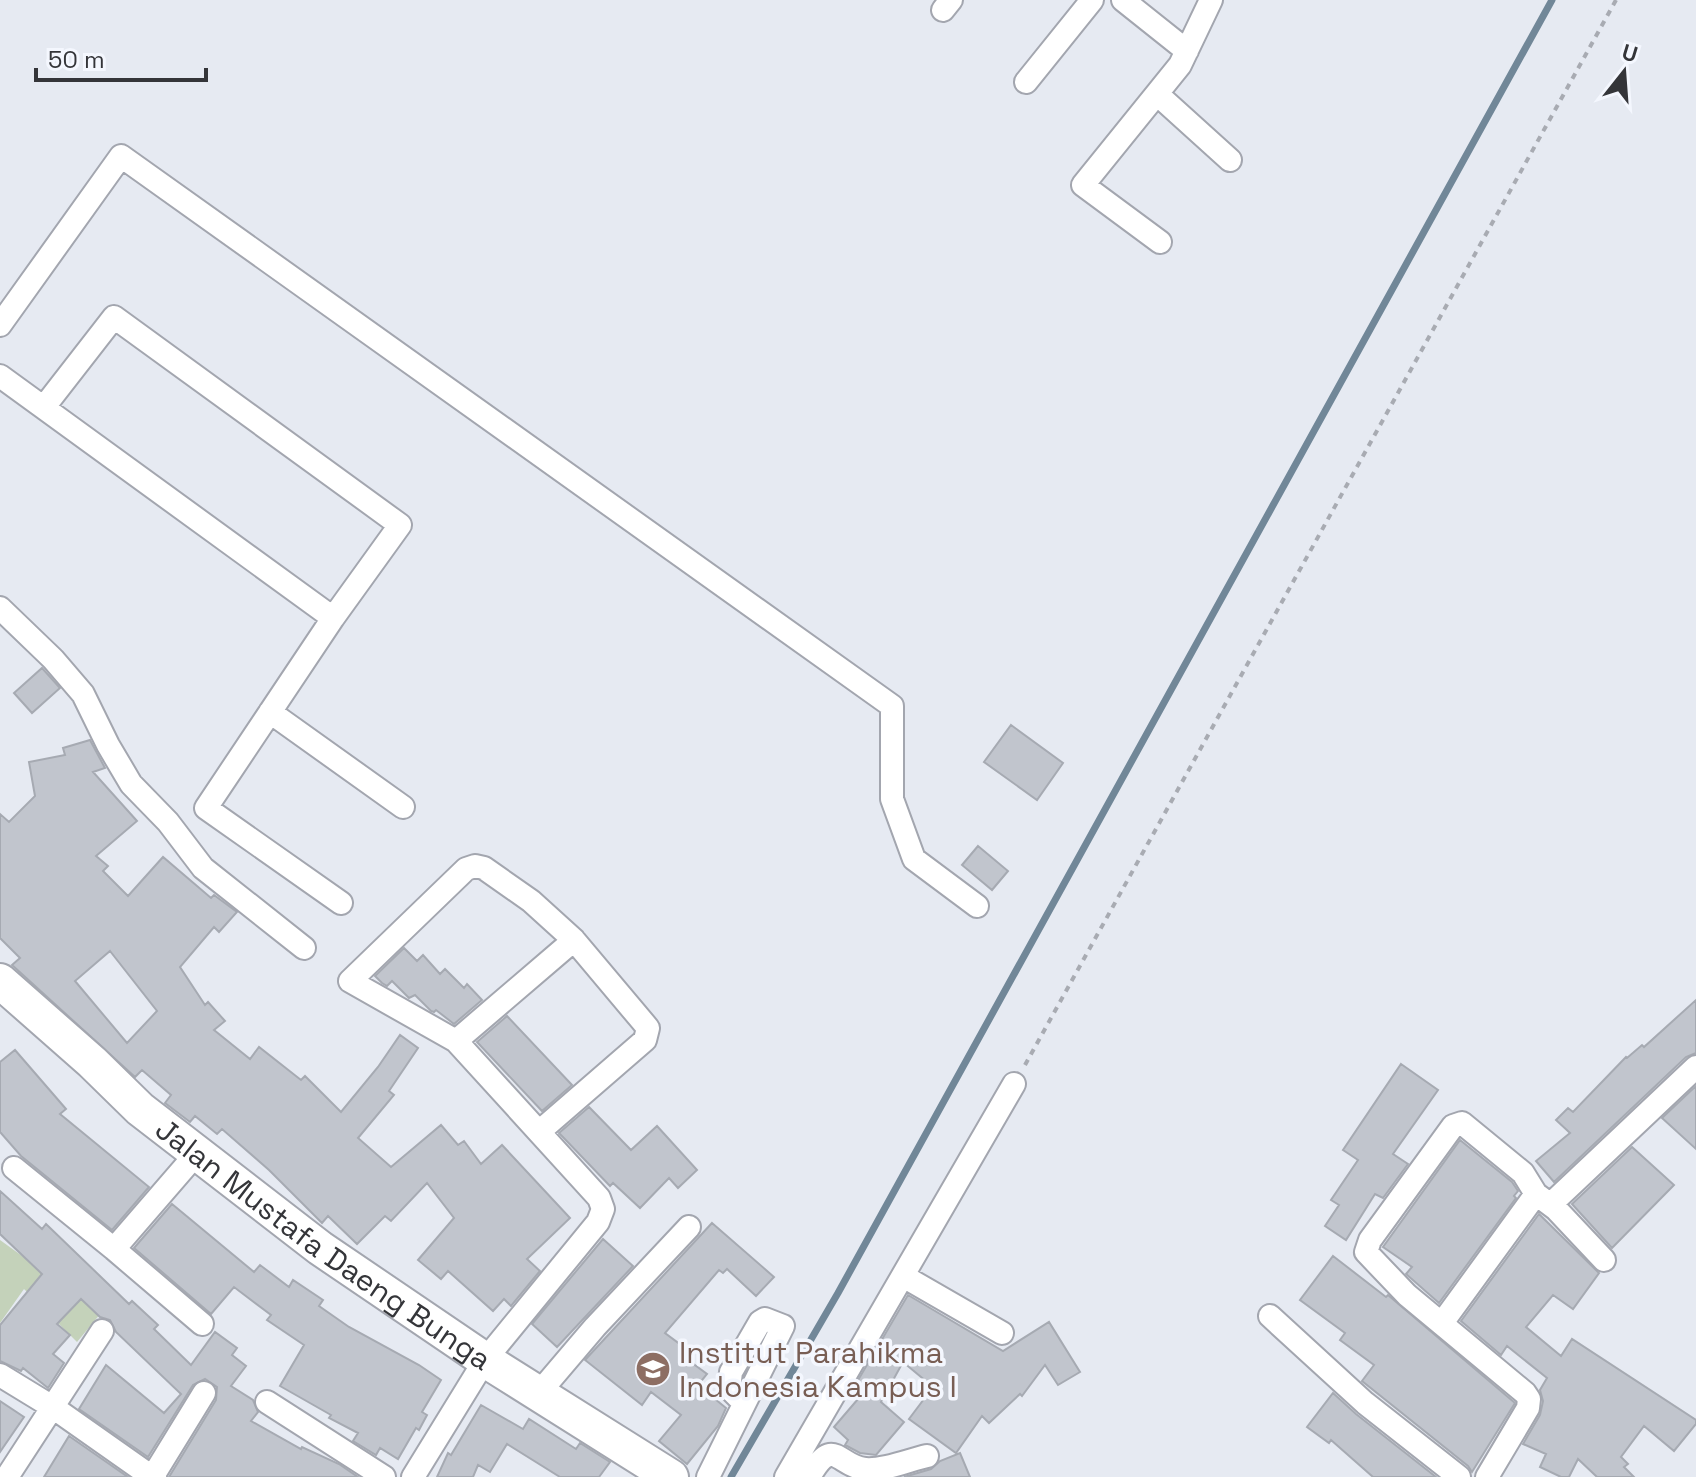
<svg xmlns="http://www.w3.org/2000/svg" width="1696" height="1477" font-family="'Space Grotesk',sans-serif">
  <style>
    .green { fill: #c4d2ba }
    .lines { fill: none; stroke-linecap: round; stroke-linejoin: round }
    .stream { stroke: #718798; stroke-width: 7 }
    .building { fill: #c1c5cd; stroke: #a6aab2; stroke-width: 2; fill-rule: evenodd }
    .street-casing { stroke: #a3a6af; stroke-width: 26 }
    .primary-casing { stroke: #a3a6af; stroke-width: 38 }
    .path { stroke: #a8abb2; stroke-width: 4; stroke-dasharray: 6 6; stroke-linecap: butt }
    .street { stroke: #fff; stroke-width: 22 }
    .primary { stroke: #fff; stroke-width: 34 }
    .labels { text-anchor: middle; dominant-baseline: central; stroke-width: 7; stroke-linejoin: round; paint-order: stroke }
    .street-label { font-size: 30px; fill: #343539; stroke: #f4f7fe }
    .education-label { font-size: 30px; fill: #785e54; stroke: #f4f7fe; text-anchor: start }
  </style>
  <rect width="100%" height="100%" fill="#e6eaf2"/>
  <path class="green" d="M 0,1240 L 101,1313 L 77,1342 L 24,1289 L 0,1323 Z"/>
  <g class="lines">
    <path class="stream" d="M 731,1477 L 838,1293 L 1552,0"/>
  </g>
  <path class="building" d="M 42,668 L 60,688 L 32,713 L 14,693 Z
    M 1011,725 L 1063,763 L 1037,800 L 984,762 Z
    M 90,740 L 105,768 L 93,772 L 137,821 L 96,856 L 108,866 L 103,871 L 128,896 L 163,857 L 211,898 L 214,895 L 237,912 L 219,932 L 214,927 L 180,967 L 205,1005 L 208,1002 L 225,1021 L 214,1030 L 250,1059 L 259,1047 L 301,1080 L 305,1076 L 341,1112 L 378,1067 L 400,1035 L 418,1048 L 389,1091 L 394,1095 L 358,1138 L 391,1167 L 441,1125 L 458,1145 L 464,1141 L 481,1164 L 502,1145 L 570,1218 L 527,1259 L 540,1271 L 511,1306 L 504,1299 L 493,1311 L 448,1271 L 441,1279 L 418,1260 L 454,1218 L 427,1183 L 391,1221 L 385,1216 L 357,1244 L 328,1216 L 322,1223 L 269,1170 L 222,1129 L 217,1134 L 195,1116 L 190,1122 L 165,1103 L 171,1095 L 142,1070 L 135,1077 L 12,965 L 20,958 L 0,938 L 0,814 L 9,822 L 35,796 L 29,762 L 65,755 L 63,748 ZM 110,951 L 157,1011 L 127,1043 L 75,981 Z
    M 978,846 L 1008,871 L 992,890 L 962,865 Z
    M 404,948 L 417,961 L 423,955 L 440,974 L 445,969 L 464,988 L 467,984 L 482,1000 L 454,1024 L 436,1010 L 434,1012 L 431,1011 L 415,995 L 409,998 L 392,981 L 387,986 L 382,983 L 375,976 Z
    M 1696,1000 L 1696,1053 L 1686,1057 L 1554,1182 L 1536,1161 L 1570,1133 L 1556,1120 L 1568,1108 L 1573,1112 L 1626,1057 L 1627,1058 L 1642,1045 L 1644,1047 Z
    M 507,1016 L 572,1085 L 542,1111 L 477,1042 Z
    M 15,1050 L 66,1109 L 60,1114 L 149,1187 L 112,1230 L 21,1156 L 0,1132 L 0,1062 Z
    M 1401,1064 L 1438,1090 L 1393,1154 L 1408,1164 L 1383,1198 L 1375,1194 L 1346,1240 L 1325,1226 L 1339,1205 L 1331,1200 L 1358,1160 L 1343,1150 Z
    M 1696,1086 L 1696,1149 L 1662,1118 Z
    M 589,1107 L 631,1150 L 657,1126 L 697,1170 L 678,1188 L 669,1178 L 640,1208 L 613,1183 L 610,1186 L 559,1133 Z
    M 1460,1140 L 1512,1182 L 1518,1191 L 1514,1196 L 1516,1198 L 1439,1303 L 1406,1274 L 1412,1267 L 1383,1247 Z
    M 1632,1147 L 1674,1185 L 1612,1248 L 1572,1204 Z
    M 0,1191 L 42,1229 L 46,1224 L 129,1304 L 132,1301 L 158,1325 L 154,1329 L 191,1365 L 215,1332 L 237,1348 L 232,1355 L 246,1366 L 231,1386 L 253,1400 L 258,1412 L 251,1421 L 301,1449 L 302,1447 L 339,1464 L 358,1477 L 169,1477 L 216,1400 L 217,1387 L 205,1379 L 193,1385 L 148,1457 L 79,1409 L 106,1365 L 164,1413 L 181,1394 L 116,1332 L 110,1320 L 100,1317 L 81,1299 L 57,1324 L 70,1335 L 53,1354 L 64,1363 L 48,1388 L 23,1368 L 21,1371 L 0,1361 L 0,1325 L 42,1274 L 0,1234 Z
    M 172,1204 L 254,1272 L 260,1265 L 289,1287 L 293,1280 L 323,1300 L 319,1306 L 349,1327 L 419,1365 L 441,1380 L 422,1412 L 427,1415 L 419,1430 L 416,1428 L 398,1459 L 380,1448 L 376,1455 L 353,1441 L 358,1433 L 329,1418 L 331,1415 L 280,1386 L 304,1345 L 267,1320 L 271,1315 L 234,1287 L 211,1314 L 134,1248 Z
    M 1539,1214 L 1599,1273 L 1573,1309 L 1553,1295 L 1526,1327 L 1561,1356 L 1572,1339 L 1696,1420 L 1696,1424 L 1674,1451 L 1644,1426 L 1621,1457 L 1628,1464 L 1624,1467 L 1634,1477 L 1597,1477 L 1578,1459 L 1569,1477 L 1561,1477 L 1540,1467 L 1546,1454 L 1523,1444 L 1540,1415 L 1543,1401 L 1540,1390 L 1547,1378 L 1507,1346 L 1501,1355 L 1461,1321 Z
    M 712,1223 L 774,1277 L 756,1296 L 727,1269 L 723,1273 L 719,1270 L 665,1333 L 685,1348 L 680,1354 L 707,1374 L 698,1385 L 726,1408 L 718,1426 L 687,1464 L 659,1441 L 681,1415 L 651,1392 L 642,1405 L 585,1360 Z
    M 603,1239 L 633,1266 L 557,1347 L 532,1324 Z
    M 1333,1256 L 1386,1297 L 1388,1295 L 1515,1403 L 1472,1472 L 1468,1466 L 1362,1381 L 1374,1365 L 1340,1340 L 1345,1333 L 1300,1300 Z
    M 908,1295 L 1003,1351 L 1049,1322 L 1080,1372 L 1058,1385 L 1045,1365 L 1022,1396 L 1020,1394 L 989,1423 L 982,1416 L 956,1453 L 909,1419 L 933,1387 L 903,1362 L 881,1402 L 904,1422 L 876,1455 L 860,1453 L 845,1445 L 848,1440 L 834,1427 L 864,1392 L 854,1387 Z
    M 1333,1393 L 1356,1414 L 1436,1477 L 1373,1477 L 1331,1440 L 1329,1443 L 1307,1427 Z
    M 0,1401 L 24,1417 L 0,1452 Z
    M 481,1405 L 523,1429 L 529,1419 L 576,1449 L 580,1443 L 610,1462 L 599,1477 L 560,1477 L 507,1444 L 490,1472 L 478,1465 L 473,1477 L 437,1477 L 448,1453 L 451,1455 Z
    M 69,1436 L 128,1477 L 44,1477 Z
    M 960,1453 L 970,1477 L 904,1477 L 931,1469 L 940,1461 Z"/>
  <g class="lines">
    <defs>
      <path id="street" d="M 1123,0 L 1187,51
        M 943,10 L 951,0
        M 1026,82 L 1092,0
        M 1157,94 L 1230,160
        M 1160,242 L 1083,185 L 1180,65 L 1211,0
        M 0,325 L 121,156 L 892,706 L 892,799 L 914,859 L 977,906
        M 0,376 L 333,618
        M 44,407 L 114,317 L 400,525 L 333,618 L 206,808 L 341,903
        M 0,608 L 53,659 L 83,694 L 108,745 L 131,784 L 168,822 L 203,868 L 304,948
        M 270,712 L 403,807
        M 456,1041 L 574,940
        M 14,1168 L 114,1249 L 197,1153
        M 1551,1204 L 1696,1067
        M 114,1249 L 202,1324
        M 903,1276 L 1002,1333
        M 1270,1316 L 1365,1403 L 1459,1477
        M 1442,1323 L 1536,1194
        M 0,1375 L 54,1408 L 152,1477
        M 538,1394 L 595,1327 L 689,1227
        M 267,1402 L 384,1477
        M 7,1477 L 102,1331
        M 155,1477 L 153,1476 L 204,1393
        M 413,1477 L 485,1360 L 598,1222 L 603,1209 L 599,1198 L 456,1041 L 350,981 L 466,869 L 475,866 L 484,868 L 531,901 L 574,940 L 648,1028 L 645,1040 L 540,1131
        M 708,1477 L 783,1326 L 765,1319 L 760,1322 L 731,1372 L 729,1388 L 744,1403
        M 786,1477 L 1014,1084
        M 809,1477 C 834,1434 837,1466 865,1469 C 884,1471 909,1460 927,1456
        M 1487,1477 L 1528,1408 L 1529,1399 L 1525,1393 L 1407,1295 L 1366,1252 L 1370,1240 L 1453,1126 L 1462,1123 L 1523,1173 L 1536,1194 L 1556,1209 L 1604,1260"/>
      <g id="primary">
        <path id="s1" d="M 0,981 L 92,1062 L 140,1109 L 320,1248 L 485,1360 L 671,1477"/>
      </g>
    </defs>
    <use href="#street" class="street-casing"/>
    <use href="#primary" class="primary-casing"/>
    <path class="path" d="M 1025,1065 L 1616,0"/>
    <use href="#street" class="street"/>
    <use href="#primary" class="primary"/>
  </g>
  <defs>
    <symbol id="university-disc" viewBox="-11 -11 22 22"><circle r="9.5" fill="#8d6e63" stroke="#f4f7fe"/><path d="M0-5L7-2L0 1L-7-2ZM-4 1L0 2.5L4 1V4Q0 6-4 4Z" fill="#fff"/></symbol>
  </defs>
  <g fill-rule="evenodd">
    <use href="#university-disc" x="633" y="1349" width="40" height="40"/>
  </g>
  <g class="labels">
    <g class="street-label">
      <text stroke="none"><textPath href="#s1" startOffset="418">Jalan Mustafa Daeng Bunga</textPath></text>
    </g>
    <g class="education-label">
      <text x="679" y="1352">Institut Parahikma<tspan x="679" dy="34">Indonesia Kampus I</tspan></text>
    </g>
  </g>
  <g transform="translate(1624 72) rotate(17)" stroke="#f4f7fe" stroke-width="6" paint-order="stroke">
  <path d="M0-6L14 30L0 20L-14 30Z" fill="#343539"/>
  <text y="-12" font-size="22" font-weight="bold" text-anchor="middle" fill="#343539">U</text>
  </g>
  <path d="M36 68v12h170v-12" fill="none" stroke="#343539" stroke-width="4"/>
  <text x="48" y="68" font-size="24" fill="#343539" stroke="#f4f7fe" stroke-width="6" paint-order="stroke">50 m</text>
</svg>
